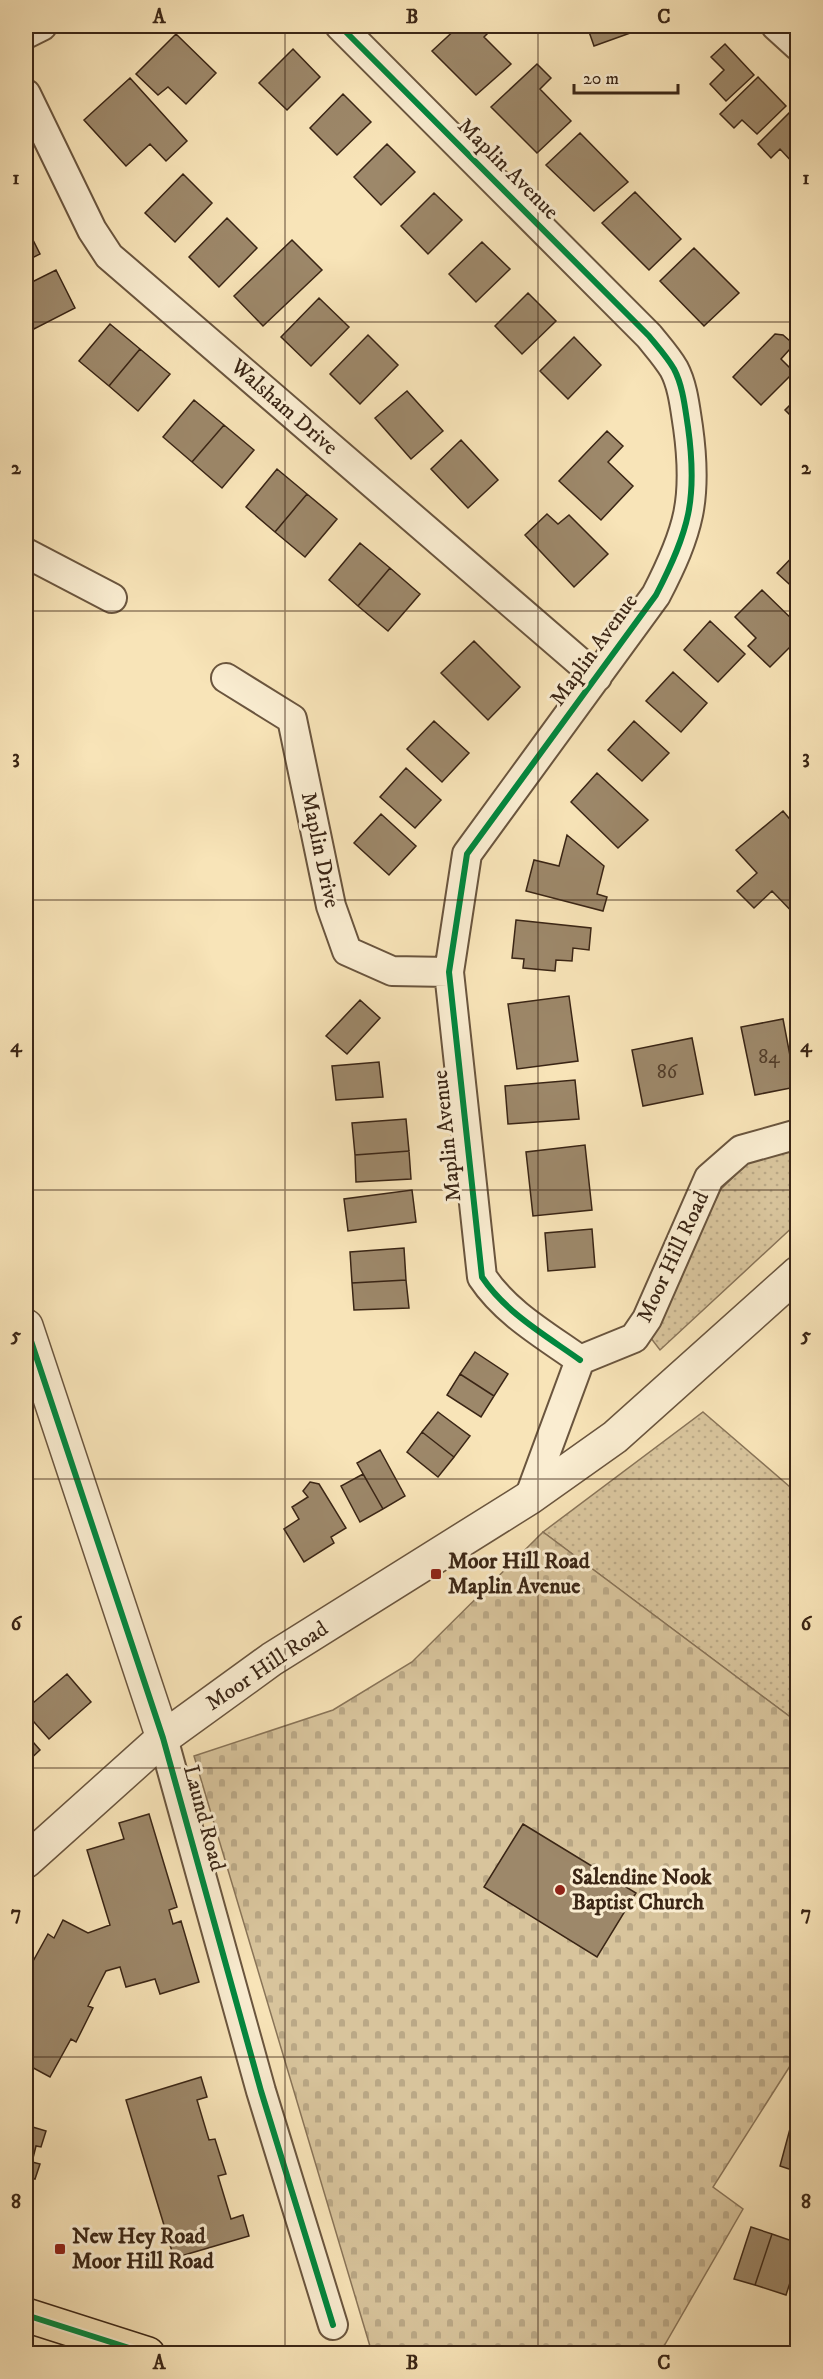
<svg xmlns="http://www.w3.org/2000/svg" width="823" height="2379" font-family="'IM FELL DW Pica',serif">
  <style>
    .green { fill: url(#green-dots); stroke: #897458; stroke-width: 1.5 }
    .cemetery { fill: url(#cemetery-stones); stroke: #897458; stroke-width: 1.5 }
    .building { fill: #9d886a; stroke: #3a2515; stroke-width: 1.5 }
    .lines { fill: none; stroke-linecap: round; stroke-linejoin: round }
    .minor-casing { stroke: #6a553e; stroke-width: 32 }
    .tertiary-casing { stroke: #6a553e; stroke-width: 36 }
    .trunk-casing { stroke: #3a2515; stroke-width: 36 }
    .minor { stroke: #faedd1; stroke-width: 28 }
    .tertiary { stroke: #faedd1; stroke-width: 33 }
    .trunk { stroke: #f8e4b8; stroke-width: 33 }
    .cycleway-casing { stroke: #faedd1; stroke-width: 10 }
    .cycleway { stroke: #00873e; stroke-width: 6 }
    .grid { fill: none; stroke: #3a2515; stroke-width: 1.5; stroke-opacity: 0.55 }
    .poi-dot { fill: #8f2418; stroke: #faedd1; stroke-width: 2 }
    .labels { text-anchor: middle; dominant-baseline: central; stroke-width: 6; stroke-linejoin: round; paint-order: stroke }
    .number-label { font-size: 20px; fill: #533e2a }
    .street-label { font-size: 22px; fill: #3a2515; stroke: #faedd1 }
    .poi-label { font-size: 22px; font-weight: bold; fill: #3a2515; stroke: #faedd1; text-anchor: start }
    .neatline { fill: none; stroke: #3a2515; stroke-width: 2 }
    .grid-label { font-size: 20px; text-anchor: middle; font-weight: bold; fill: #3a2515 }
  </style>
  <defs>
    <pattern id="green-dots" width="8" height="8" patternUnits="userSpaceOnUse" patternTransform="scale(1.5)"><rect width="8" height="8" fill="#d8c49c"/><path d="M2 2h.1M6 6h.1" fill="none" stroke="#baa886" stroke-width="1.8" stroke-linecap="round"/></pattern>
    <pattern id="cemetery-stones" width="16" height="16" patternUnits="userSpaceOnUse" patternTransform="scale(1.5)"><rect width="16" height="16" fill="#d8c49c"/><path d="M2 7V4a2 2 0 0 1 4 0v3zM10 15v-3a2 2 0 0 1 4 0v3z" fill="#baa886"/></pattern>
  </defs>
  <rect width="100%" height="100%" fill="#f8e4b8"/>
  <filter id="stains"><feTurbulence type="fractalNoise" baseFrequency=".00333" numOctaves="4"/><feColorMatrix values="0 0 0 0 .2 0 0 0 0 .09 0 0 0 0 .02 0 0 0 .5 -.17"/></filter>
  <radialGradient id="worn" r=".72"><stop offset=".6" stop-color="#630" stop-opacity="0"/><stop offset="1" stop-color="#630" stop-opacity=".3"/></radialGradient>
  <path class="green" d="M 797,1148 L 797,1223 L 660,1350 L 650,1337 L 721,1189 L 750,1161 Z
    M 703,1412 L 797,1493 L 797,1722 L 543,1532 Z"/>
  <path class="cemetery" d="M 543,1532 L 797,1722 L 797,2055 L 713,2187 L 743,2209 L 660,2353 L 372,2353 L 194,1756 L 333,1710 L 412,1662 Z"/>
  <path class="building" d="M 459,26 L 495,26 L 484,37 L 511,64 L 476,95 L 432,51 Z
    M 587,26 L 631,26 L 633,32 L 594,46 Z
    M 176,34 L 216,73 L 186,104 L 168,87 L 158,95 L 136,74 Z
    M 725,44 L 754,75 L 726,101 L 710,84 L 724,70 L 711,57 Z
    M 293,49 L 320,77 L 287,110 L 259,83 Z
    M 537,64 L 551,78 L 540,89 L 571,121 L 537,153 L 491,107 Z
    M 758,77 L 786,106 L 757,134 L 742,120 L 734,128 L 720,114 Z
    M 130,78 L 187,141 L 166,161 L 150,144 L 126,166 L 84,120 Z
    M 343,94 L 371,122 L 337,155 L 310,128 Z
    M 795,107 L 798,109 L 798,160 L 794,164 L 780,149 L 771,158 L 758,144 Z
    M 580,133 L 628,182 L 594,211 L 546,165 Z
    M 387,144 L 415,172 L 381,205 L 354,177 Z
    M 183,174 L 212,203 L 175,242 L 145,213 Z
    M 635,192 L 681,239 L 649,270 L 602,223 Z
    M 434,193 L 462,220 L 428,254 L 401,226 Z
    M 227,218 L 257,248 L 219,287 L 189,257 Z
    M 26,226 L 40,254 L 26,261 Z
    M 292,240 L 322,270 L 263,326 L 234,296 Z
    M 482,242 L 510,269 L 476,302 L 449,274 Z
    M 694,248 L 739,293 L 704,326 L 660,281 Z
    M 56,270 L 75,308 L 34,329 L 26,311 L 26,285 Z
    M 528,293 L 556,321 L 522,354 L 495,326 Z
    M 319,298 L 349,327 L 311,366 L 281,337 Z
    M 110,324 L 140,349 L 109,386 L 79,361 Z
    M 775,334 L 783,335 L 790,341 L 790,349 L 781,359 L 794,372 L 761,405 L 733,377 Z
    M 368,335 L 398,365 L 360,404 L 330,374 Z
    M 574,337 L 601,365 L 568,399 L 540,371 Z
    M 140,349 L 170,374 L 138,411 L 109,386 Z
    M 407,391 L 443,431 L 411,459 L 375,418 Z
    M 798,397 L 798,423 L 785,410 Z
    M 194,400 L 224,425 L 192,462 L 163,437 Z
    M 224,425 L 254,450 L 222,488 L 192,462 Z
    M 607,431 L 623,446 L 608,462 L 633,486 L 601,520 L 559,481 Z
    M 461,440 L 498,480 L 468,508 L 431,469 Z
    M 277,469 L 307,494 L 275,532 L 246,507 Z
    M 307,494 L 337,519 L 305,557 L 275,532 Z
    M 547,514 L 558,524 L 569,515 L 608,554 L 574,587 L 525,535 Z
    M 360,543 L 390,568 L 358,606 L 329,580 Z
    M 798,551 L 798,592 L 777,573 Z
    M 390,568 L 420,594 L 388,631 L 358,606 Z
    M 762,590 L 798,625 L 798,639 L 770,667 L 748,646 L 756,638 L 735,617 Z
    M 710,621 L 745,654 L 718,682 L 684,650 Z
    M 474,641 L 520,687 L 488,720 L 441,673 Z
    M 673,672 L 707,703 L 681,732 L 646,701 Z
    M 434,721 L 469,753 L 442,782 L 407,749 Z
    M 634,721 L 669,753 L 642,781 L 608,750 Z
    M 406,768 L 441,800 L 415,828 L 380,797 Z
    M 597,773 L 648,820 L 618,848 L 571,802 Z
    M 783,811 L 798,829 L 798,846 L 794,849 L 798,852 L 798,918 L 772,891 L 754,908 L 737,891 L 757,873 L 736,850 Z
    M 381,814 L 416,846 L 389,875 L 354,843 Z
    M 567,835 L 604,866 L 597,894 L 607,897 L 603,911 L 526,891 L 534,860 L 559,866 Z
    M 516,920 L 591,928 L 589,950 L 573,948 L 572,961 L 556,960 L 555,971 L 523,968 L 524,959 L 512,958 Z
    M 569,996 L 578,1061 L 517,1069 L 508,1004 Z
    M 360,1000 L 380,1018 L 347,1054 L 326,1036 Z
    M 783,1019 L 796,1087 L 755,1095 L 741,1027 Z
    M 692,1038 L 703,1094 L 643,1106 L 632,1050 Z
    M 379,1062 L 383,1097 L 336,1100 L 332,1066 Z
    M 575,1080 L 579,1119 L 508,1124 L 505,1086 Z
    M 406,1119 L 409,1151 L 355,1155 L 352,1123 Z
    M 585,1145 L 592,1210 L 533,1216 L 526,1152 Z
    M 409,1151 L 411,1179 L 356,1182 L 355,1155 Z
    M 412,1190 L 416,1222 L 348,1231 L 344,1199 Z
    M 592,1229 L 595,1267 L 548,1271 L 545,1233 Z
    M 404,1248 L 406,1280 L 352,1283 L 350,1252 Z
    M 406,1280 L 409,1308 L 354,1310 L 352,1283 Z
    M 475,1352 L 508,1374 L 494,1396 L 460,1374 Z
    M 460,1374 L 494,1396 L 481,1417 L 447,1395 Z
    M 438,1412 L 470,1436 L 454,1457 L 422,1432 Z
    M 422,1432 L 454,1457 L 438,1477 L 407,1452 Z
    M 380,1450 L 405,1496 L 383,1509 L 357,1463 Z
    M 363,1474 L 383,1509 L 360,1522 L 341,1486 Z
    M 310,1482 L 319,1484 L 346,1528 L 331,1537 L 334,1543 L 304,1562 L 284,1529 L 299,1519 L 292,1507 L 308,1497 L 303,1491 Z
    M 67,1674 L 91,1702 L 49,1739 L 26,1713 L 26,1709 Z
    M 26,1734 L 40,1750 L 26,1763 Z
    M 149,1814 L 177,1907 L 169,1910 L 173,1924 L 181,1921 L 199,1982 L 160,1994 L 155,1979 L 126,1987 L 120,1967 L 106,1971 L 88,2006 L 93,2008 L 76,2042 L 71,2039 L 50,2077 L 26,2064 L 26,1974 L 48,1934 L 54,1938 L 63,1920 L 88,1933 L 110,1925 L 87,1850 L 124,1839 L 119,1823 Z
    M 523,1824 L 636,1893 L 597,1957 L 484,1887 Z
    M 201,2077 L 207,2097 L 197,2100 L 209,2140 L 215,2139 L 226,2174 L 218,2176 L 231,2219 L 243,2215 L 249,2236 L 174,2258 L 126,2100 Z
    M 794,2114 L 798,2115 L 798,2172 L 780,2166 Z
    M 26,2125 L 46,2131 L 41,2147 L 36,2146 L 32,2162 L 40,2164 L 35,2179 L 27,2177 L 26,2181 Z
    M 751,2227 L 772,2234 L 755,2285 L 734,2279 Z
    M 772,2234 L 798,2243 L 798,2258 L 786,2295 L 755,2285 Z"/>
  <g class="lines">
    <defs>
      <path id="minor" d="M 340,26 L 649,336 C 657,346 667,357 674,369 C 683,386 685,408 688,427 C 698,499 689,531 656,595 L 467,854 L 449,972 L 482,1277 C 506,1313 545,1335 580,1360
        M 776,26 L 798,46
        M 26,34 L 42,26
        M 26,94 L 92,230 L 109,256 L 597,677
        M 26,553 L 112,598
        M 226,678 L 292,719 L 331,906 L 347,951 L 392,971 L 449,972
        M 529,1498 L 580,1360 L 634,1338 L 647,1319 L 709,1178 L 741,1150 L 798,1134
        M 163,1738 L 261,2091 L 333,2325"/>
      <path id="tertiary" d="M 26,1326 L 163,1738
        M 26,1861 L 163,1738 L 272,1659 L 529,1498 L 615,1437 L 798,1273"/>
      <path id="trunk" d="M 26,2315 L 148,2354"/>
    </defs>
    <use href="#minor" class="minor-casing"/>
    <use href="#tertiary" class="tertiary-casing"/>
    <use href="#trunk" class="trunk-casing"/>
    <use href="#minor" class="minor"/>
    <use href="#tertiary" class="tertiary"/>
    <use href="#trunk" class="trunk"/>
    <defs>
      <path id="cycleway" d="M 340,26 L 649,336 C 657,346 667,357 674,369 C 683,386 685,408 688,427 C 698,499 689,531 656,595 L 467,854 L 449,972 L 482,1277 C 506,1313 545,1335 580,1360
        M 26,1326 L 163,1738 L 261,2091 L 333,2325
        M 26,2315 L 148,2354"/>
    </defs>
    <use href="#cycleway" class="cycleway-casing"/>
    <use href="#cycleway" class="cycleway"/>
  </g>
  <path class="grid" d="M 285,26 L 285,2354M 538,26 L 538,2354M 26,322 L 798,322M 26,611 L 798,611M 26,900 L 798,900M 26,1190 L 798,1190M 26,1479 L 798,1479M 26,1768 L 798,1768M 26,2057 L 798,2057"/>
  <g class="poi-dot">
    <rect x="430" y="1568" width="12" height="12" rx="3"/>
    <circle cx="560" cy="1890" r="6"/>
    <rect x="54" y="2243" width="12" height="12" rx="3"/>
  </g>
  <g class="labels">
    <g class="number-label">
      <text x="769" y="1057">84</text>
      <text x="667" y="1072">86</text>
    </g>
    <g class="street-label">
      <text transform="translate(508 169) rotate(45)">Maplin Avenue</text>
      <text transform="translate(284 407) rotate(41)">Walsham Drive</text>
      <text transform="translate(594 650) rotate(-54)">Maplin Avenue</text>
      <text transform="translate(320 850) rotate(78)">Maplin Drive</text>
      <text transform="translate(447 1136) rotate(-96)">Maplin Avenue</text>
      <text transform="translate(673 1257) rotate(-65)">Moor Hill Road</text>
      <text transform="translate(267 1666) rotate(-34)">Moor Hill Road</text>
      <text transform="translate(204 1818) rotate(75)">Laund Road</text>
    </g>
    <g class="poi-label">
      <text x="448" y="1561">Moor Hill Road<tspan x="448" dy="25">Maplin Avenue</tspan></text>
      <text x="572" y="1877">Salendine Nook<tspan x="572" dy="25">Baptist Church</tspan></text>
      <text x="72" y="2236">New Hey Road<tspan x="72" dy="25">Moor Hill Road</tspan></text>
    </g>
  </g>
  <rect width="823" height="2379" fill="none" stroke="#f8e4b8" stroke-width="66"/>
  <path d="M574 84v9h104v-9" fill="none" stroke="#3a2515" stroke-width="3"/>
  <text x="583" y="84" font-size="18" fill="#3a2515" stroke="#faedd1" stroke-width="4.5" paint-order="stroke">20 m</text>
  <rect x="33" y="33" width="757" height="2313" class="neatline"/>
  <g class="grid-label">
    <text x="159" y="23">A</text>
    <text x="412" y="23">B</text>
    <text x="664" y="23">C</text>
    <text x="16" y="184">1</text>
    <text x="806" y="184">1</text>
    <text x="16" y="474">2</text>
    <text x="806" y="474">2</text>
    <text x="16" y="763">3</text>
    <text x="806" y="763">3</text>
    <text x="16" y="1052">4</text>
    <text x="806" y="1052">4</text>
    <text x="16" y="1341">5</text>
    <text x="806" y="1341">5</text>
    <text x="16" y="1630">6</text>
    <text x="806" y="1630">6</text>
    <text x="16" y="1919">7</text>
    <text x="806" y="1919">7</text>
    <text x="16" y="2208">8</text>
    <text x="806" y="2208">8</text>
    <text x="159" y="2369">A</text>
    <text x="412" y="2369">B</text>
    <text x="664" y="2369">C</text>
  </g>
  <rect width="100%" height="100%" filter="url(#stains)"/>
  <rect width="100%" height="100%" fill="url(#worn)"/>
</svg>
